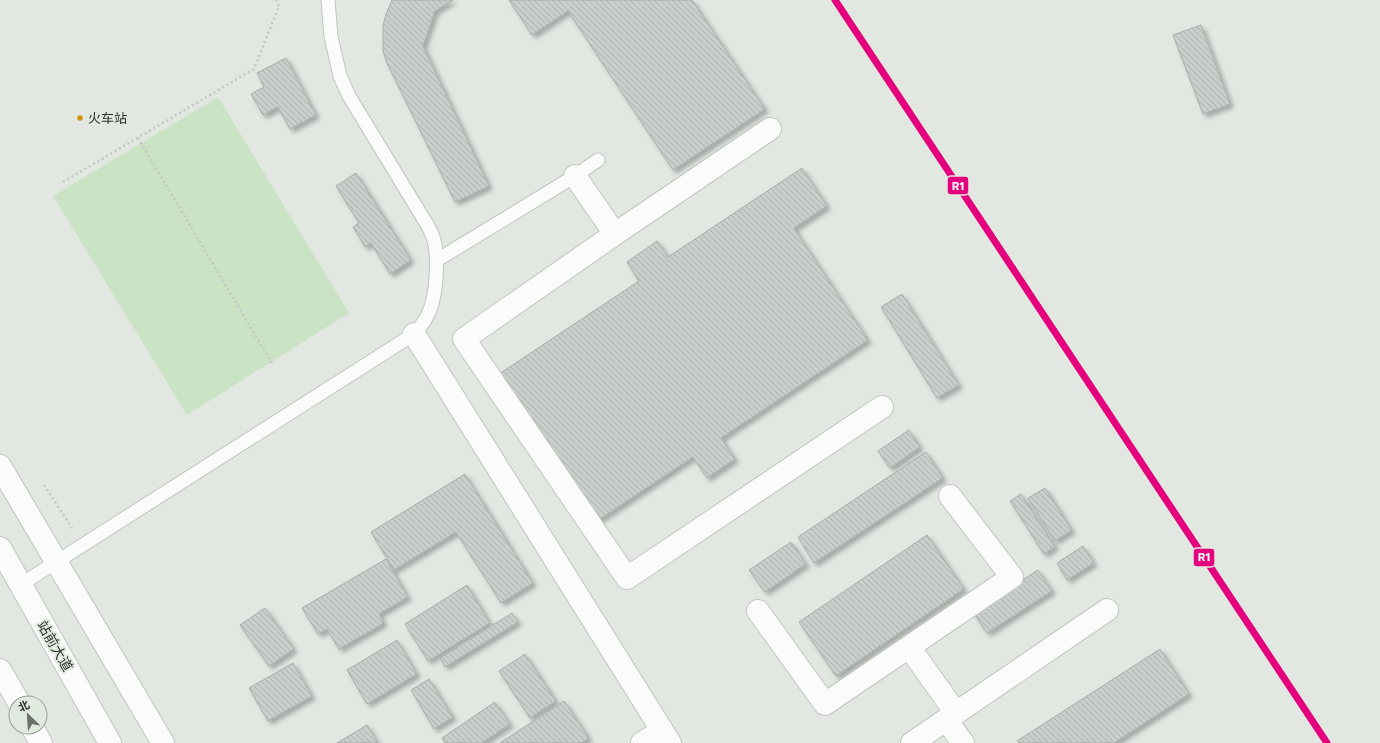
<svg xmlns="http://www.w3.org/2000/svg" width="1380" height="743" font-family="'Work Sans','Noto Sans SC',sans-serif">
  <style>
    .park { fill: #cae3c5 }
    .building { fill: url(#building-back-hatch); stroke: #a9ada8; filter: url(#shadow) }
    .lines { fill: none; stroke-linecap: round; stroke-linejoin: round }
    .service-casing { stroke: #c1c5c1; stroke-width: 15 }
    .minor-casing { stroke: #c1c5c1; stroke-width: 24 }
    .tertiary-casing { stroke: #c1c5c1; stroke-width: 24 }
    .primary-casing { stroke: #c1c5c1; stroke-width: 24 }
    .path { stroke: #c4c6c4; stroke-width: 2.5; stroke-dasharray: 2 3; stroke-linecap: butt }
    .service { stroke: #fbfbfb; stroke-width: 13 }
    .minor { stroke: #fbfbfb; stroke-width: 22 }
    .tertiary { stroke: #fbfbfb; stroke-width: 22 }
    .primary { stroke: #fbfbfb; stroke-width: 22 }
    .rail-1-casing { stroke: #e1eadf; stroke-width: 10 }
    .rail-1 { stroke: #e5007d; stroke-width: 7 }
    .bus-dot { fill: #ce8e09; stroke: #e1eadf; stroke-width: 1.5 }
    .labels { text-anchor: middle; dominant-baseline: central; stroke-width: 4; stroke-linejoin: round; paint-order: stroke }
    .bus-label { font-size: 13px; fill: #2c302c; stroke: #e1eadf; text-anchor: start }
    .street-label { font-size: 14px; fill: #2c302c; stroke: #e1eadf }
    .line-badge { stroke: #e1eadf; stroke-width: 1.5 }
    .badge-label { font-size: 11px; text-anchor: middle; font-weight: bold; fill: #fff }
  </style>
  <defs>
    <pattern id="building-back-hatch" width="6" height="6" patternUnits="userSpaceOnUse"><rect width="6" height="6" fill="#caceca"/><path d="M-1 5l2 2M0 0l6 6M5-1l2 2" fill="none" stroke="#aeb1ae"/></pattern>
    <filter id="shadow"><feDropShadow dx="3.5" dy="3.5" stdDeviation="2" flood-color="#0004"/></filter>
  </defs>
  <rect width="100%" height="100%" fill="#e2e7e2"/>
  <path class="park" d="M 218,97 L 349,313 L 187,415 L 53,196 Z"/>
  <path class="building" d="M 392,0 L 453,0 L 435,11 L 423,46 L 489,186 L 455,202 L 387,63 L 383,51 L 383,26 L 386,14 Z
    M 509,0 L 692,0 L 765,109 L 673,170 L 568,11 L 532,35 Z
    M 1201,25 L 1230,104 L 1203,114 L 1173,35 Z
    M 286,58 L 316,115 L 290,129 L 278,107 L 263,115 L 251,94 L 264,87 L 257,73 Z
    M 802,168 L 827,206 L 794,228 L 868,340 L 721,438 L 735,459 L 707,478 L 693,457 L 597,521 L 499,374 L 639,281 L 627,262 L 657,241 L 668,257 Z
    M 356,173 L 411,260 L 390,274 L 371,243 L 365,247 L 353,227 L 359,223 L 336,186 Z
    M 902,294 L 959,385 L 937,398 L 881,307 Z
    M 909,430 L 920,447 L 890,468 L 878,451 Z
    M 926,452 L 943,478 L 814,563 L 798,537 Z
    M 465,474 L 533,583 L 501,603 L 456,532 L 394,570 L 371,532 Z
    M 1045,488 L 1072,530 L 1055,541 L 1028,498 Z
    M 1021,494 L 1055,547 L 1044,554 L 1010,501 Z
    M 927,535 L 964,589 L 836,676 L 799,622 Z
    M 791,542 L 806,564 L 765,592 L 749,570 Z
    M 1083,546 L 1094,563 L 1067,580 L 1057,563 Z
    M 386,559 L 408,597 L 379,614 L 384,623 L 339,649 L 327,629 L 318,634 L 302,608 Z
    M 1038,570 L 1052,591 L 987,633 L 973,612 Z
    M 467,585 L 490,623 L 428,661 L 405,624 Z
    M 265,608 L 294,649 L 269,666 L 240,625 Z
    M 512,613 L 518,622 L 445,667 L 440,658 Z
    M 397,640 L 417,674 L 367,704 L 347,670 Z
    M 1160,649 L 1189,694 L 1114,743 L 1019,743 L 1017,741 Z
    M 525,654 L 556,701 L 530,718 L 499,671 Z
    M 293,663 L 312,696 L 268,721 L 249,688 Z
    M 429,679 L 453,717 L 434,729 L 411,690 Z
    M 564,701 L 589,738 L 581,743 L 500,743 Z
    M 495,702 L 510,724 L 482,743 L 445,743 L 442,738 Z
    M 367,725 L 378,743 L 337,743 Z"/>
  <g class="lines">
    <defs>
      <path id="service" d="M 437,260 L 575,176 L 598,160
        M 20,585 L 414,334 C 419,328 425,322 428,314 C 437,297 439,255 433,237 C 431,231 427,224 423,218 L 349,96 L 340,76 L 331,37 L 328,0"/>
      <path id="minor" d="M 770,129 L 615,234 L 464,339 L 627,578 L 882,407
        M 575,176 L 615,234
        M 414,334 L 670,743
        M 758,611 L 825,704 L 1012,577 L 950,496
        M 909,647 L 956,713
        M 946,720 L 963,743
        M 642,743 L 662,731
        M 912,743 L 1107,610"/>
      <path id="tertiary" d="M 0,466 L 163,743"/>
      <path id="primary" d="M 0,548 L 110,743
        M 0,670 L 19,703
        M 32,727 L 41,743"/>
    </defs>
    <use href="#service" class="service-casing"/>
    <use href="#minor" class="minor-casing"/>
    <use href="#tertiary" class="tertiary-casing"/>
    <use href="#primary" class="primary-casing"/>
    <path class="path" d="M 138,138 L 273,365
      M 63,182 L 254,69 L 279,6 L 276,0
      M 44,485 L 72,528"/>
    <use href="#service" class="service"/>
    <use href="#minor" class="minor"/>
    <use href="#tertiary" class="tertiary"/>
    <use href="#primary" class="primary"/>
    <defs>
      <path id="rail-1" d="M 835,0 L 1327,743"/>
    </defs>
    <use href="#rail-1" class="rail-1-casing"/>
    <use href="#rail-1" class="rail-1"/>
  </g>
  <circle class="bus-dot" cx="80" cy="118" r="3.5"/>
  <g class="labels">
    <g class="bus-label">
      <text x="88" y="118">火车站</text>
    </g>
    <g class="street-label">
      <text transform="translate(55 646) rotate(60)">站前大道</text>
    </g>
  </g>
  <g class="line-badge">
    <rect x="947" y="176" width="22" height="19" rx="4" fill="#e5007d"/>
    <rect x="1193" y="548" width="22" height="19" rx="4" fill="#e5007d"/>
  </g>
  <g class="badge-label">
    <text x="958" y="190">R1</text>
    <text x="1204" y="561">R1</text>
  </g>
  <g transform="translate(28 715) rotate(335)"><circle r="19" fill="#e1eadf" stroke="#99a097"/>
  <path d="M0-3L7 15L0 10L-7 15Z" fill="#6c706c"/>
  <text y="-6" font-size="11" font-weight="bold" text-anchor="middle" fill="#2c302c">北</text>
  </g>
</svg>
